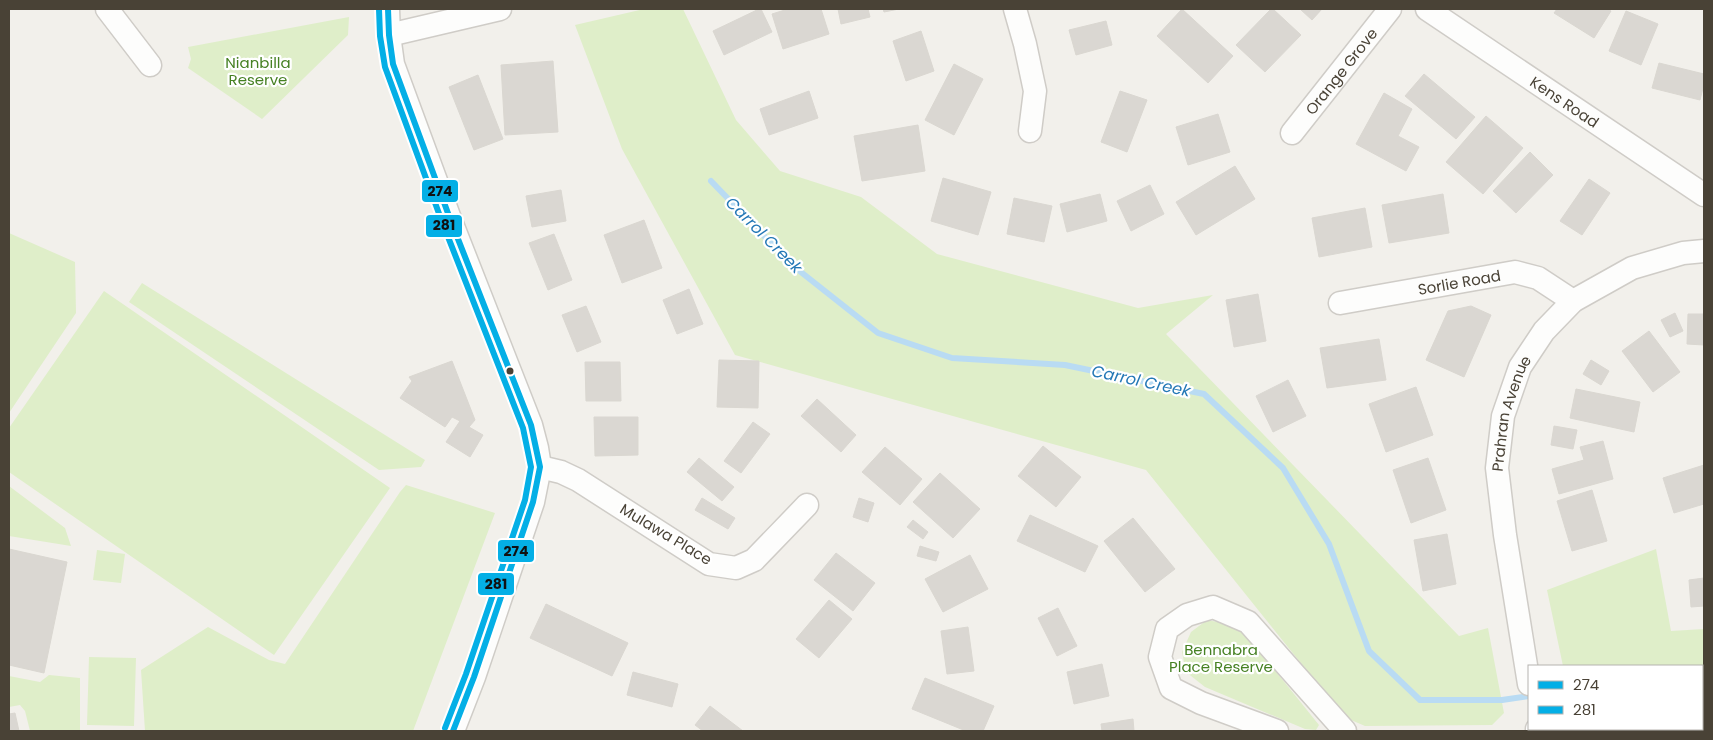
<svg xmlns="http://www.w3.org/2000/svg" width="1713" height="740" font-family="Poppins,sans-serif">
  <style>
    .green { fill: #dfeec9 }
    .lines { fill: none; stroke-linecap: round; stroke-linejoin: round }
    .stream { stroke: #b9dbf3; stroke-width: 6 }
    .building { fill: #dad7d2; stroke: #dad7d1 }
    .minor-casing { stroke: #cfccc7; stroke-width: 25 }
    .minor { stroke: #fdfdfc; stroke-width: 22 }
    .bus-1-casing { stroke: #fff; stroke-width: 10 }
    .bus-2-casing { stroke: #fff; stroke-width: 10 }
    .bus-1 { stroke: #04afe6; stroke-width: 6 }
    .bus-2 { stroke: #04afe6; stroke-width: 6 }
    .bus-dot { fill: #494236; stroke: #fff; stroke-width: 2 }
    .labels { text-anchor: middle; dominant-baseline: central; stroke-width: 4.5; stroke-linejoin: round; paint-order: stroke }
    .park-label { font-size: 15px; fill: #468123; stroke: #fff }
    .street-label { font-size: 15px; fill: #494236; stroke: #fff }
    .water-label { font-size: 16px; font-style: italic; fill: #2478b6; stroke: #fff }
    .line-badge { stroke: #fff; stroke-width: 2 }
    .pale-badge-label { font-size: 14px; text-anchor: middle; font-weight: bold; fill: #111 }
  </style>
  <rect width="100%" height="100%" fill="#f2f0eb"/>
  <path class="green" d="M 644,9 L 683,9 L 736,120 L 780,171 L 861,197 L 937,254 L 1138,308 L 1213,295 L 1166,334 L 1459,636 L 1488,628 L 1504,713 L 1492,725 L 1365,726 L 1344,717 L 1146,470 L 735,355 L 622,149 L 575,25 Z
    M 349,17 L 348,35 L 262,119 L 188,68 L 191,59 L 188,47 Z
    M 9,233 L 75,262 L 76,313 L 9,413 Z
    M 142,283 L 425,460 L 421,467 L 379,470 L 129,302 Z
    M 104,291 L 390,488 L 274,655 L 9,472 L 9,428 Z
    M 406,485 L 495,513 L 413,731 L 145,731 L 141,670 L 208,627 L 269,660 L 285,664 L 400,492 Z
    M 9,486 L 65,528 L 71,546 L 9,536 Z
    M 1656,549 L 1671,631 L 1704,629 L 1704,731 L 1701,731 L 1701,729 L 1702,666 L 1563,666 L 1547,590 Z
    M 97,550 L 125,554 L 121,583 L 93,580 Z
    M 1207,620 L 1239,626 L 1319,725 L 1316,730 L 1305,729 L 1205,687 L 1186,672 L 1182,652 L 1191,632 Z
    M 89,657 L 136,658 L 134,726 L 87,725 Z
    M 49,675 L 80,678 L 80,731 L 30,731 L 25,711 L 20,705 L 9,707 L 9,676 L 40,682 Z"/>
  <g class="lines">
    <path class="stream" d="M 711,181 L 792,265 L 878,333 L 952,358 L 1065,365 L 1204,394 L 1283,468 L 1329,544 L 1369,651 L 1420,700 L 1502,700 L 1529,696
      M 1702,683 L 1704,683"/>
  </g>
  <path class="building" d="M 759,9 L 761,9 L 772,32 L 724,55 L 713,31 Z
    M 788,9 L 821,9 L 829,34 L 783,49 L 772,14 Z
    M 838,9 L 868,9 L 870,17 L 841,24 Z
    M 883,9 L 899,9 L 884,12 Z
    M 1182,9 L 1233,56 L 1208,83 L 1157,36 Z
    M 1271,9 L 1273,9 L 1301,35 L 1265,72 L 1236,45 Z
    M 1300,9 L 1322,9 L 1312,20 Z
    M 1557,9 L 1607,9 L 1611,11 L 1594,38 L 1554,13 Z
    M 1626,11 L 1658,24 L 1641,65 L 1609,51 Z
    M 1106,21 L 1112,45 L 1076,55 L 1069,30 Z
    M 921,31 L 934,71 L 906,81 L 893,41 Z
    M 553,61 L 558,132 L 505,135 L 501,65 Z
    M 1659,63 L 1704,74 L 1704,84 L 1700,100 L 1652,88 Z
    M 954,64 L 983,79 L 954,135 L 925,120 Z
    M 1424,74 L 1475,117 L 1456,139 L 1405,96 Z
    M 478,75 L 503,139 L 474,150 L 449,87 Z
    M 809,91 L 818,118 L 769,135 L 760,109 Z
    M 1120,91 L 1147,100 L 1127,152 L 1101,142 Z
    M 1384,93 L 1412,109 L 1398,136 L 1419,147 L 1406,171 L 1356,144 Z
    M 1218,114 L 1230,152 L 1188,165 L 1176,127 Z
    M 1486,116 L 1523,148 L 1483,194 L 1446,162 Z
    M 918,125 L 925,171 L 862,181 L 854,136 Z
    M 1530,152 L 1553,175 L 1516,213 L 1493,191 Z
    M 1235,166 L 1255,199 L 1196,235 L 1176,202 Z
    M 943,178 L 991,192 L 978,235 L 931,221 Z
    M 1589,179 L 1610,193 L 1582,235 L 1560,221 Z
    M 1150,185 L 1164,214 L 1131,231 L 1117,201 Z
    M 561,190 L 566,221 L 532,227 L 526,196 Z
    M 1100,194 L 1107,221 L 1067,232 L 1060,204 Z
    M 1443,194 L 1449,233 L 1389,243 L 1382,205 Z
    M 1014,198 L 1052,206 L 1044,242 L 1007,234 Z
    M 1365,208 L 1372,247 L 1319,257 L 1312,218 Z
    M 644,220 L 662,268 L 622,283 L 604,235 Z
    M 554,234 L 572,280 L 548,290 L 529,243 Z
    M 689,289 L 703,324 L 677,334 L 663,300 Z
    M 1258,294 L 1266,341 L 1234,347 L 1226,300 Z
    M 586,306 L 601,342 L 577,352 L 562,315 Z
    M 1471,306 L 1491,315 L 1464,377 L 1426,360 L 1448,311 Z
    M 1675,313 L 1683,331 L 1670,337 L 1661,320 Z
    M 1688,314 L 1704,314 L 1704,345 L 1687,344 Z
    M 1649,331 L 1680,372 L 1653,392 L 1622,351 Z
    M 1379,339 L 1386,380 L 1327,388 L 1320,348 Z
    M 719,360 L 759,361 L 758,408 L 717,407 Z
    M 1591,360 L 1609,371 L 1601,385 L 1583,374 Z
    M 452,361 L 475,420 L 469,427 L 483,435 L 470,457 L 446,442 L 460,421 L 452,417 L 445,427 L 400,398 L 412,381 L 409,377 Z
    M 585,362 L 620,362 L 621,401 L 586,401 Z
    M 1288,380 L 1306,416 L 1273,432 L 1256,396 Z
    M 1416,387 L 1433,435 L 1386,452 L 1369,404 Z
    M 1576,389 L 1640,402 L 1634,432 L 1570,418 Z
    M 817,399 L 856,435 L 841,452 L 801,416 Z
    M 594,417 L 638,417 L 638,455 L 595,456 Z
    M 753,422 L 770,434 L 741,473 L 724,461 Z
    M 1554,426 L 1577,430 L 1573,449 L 1551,445 Z
    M 1603,441 L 1613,479 L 1559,494 L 1552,469 L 1584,460 L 1580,447 Z
    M 1043,446 L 1081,477 L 1056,507 L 1018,476 Z
    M 885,447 L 922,479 L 900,505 L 862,472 Z
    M 699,458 L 734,487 L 722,501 L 687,472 Z
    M 1428,458 L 1446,510 L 1411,523 L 1393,470 Z
    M 1704,465 L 1704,504 L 1674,513 L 1663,478 Z
    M 940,473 L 980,509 L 953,538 L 913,502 Z
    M 1592,490 L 1607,541 L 1572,551 L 1557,501 Z
    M 702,498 L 735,518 L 728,529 L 695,510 Z
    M 859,498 L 874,503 L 868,522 L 853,517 Z
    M 1030,515 L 1098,546 L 1085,572 L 1017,541 Z
    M 1133,518 L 1175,569 L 1145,592 L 1104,541 Z
    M 913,520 L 928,532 L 923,539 L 907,527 Z
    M 1447,534 L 1456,584 L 1423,591 L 1414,540 Z
    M 920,546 L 939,552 L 936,561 L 917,556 Z
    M 9,549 L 67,562 L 44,673 L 9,665 Z
    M 836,553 L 875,583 L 853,611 L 814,580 Z
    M 970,555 L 988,589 L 943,612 L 925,579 Z
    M 1704,578 L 1704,606 L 1691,607 L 1689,580 Z
    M 829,600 L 852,619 L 819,658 L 796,639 Z
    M 546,604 L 628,643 L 612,676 L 530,638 Z
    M 1058,608 L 1077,646 L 1057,656 L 1038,618 Z
    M 968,627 L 974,671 L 947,674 L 941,631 Z
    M 1102,664 L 1109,696 L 1074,704 L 1067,672 Z
    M 633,672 L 678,684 L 672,707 L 627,695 Z
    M 925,678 L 994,706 L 983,731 L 966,731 L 912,709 Z
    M 710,706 L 743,731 L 703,731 L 695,725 Z
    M 15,713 L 19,731 L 9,731 L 9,714 Z
    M 1133,719 L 1134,731 L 1102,731 L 1101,724 Z"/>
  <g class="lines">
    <defs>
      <g id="minor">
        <path d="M 107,9 L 150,65"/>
        <path d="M 388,9 L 389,35 L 393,64 L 449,216 L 531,425 L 537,448 L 540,467 L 533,502 L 474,677 L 453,731"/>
        <path d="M 1015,9 L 1025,44 L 1035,91 L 1030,131"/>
        <path id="s1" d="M 1427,9 L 1704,195"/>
        <path d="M 389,35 L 500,9"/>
        <path id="s2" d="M 1292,133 L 1390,9"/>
        <path id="s3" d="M 1340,303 L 1515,272 L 1538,278 L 1573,301"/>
        <path d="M 540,467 L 561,472 L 578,480 L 709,564 L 736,568 L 754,560 L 807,505"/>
        <path id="s4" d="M 1529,684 L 1505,535 L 1497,468 L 1503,416 L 1520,367 L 1544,331 L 1573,301 L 1632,268 L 1683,253 L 1704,251"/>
        <path d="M 1537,729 L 1537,731"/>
        <path d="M 1277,731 L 1201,703 L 1171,688 L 1160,657 L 1167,629 L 1187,615 L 1213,607 L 1248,622 L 1345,731"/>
      </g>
    </defs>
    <use href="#minor" class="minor-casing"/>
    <use href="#minor" class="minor"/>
    <defs>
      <path id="bus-1" d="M 388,9 L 389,35 L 393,64 L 449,216 L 531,425 L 540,467 L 533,502 L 474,677 L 453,731"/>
      <path id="bus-2" d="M 379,9 L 380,36 L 385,67 L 441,219 L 523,428 L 531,467 L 525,500 L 466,674 L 445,728"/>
    </defs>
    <use href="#bus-1" class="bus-1-casing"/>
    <use href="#bus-2" class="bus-2-casing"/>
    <use href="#bus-1" class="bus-1"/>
    <use href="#bus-2" class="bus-2"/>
  </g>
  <circle class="bus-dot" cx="510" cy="371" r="4.5"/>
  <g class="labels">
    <g class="park-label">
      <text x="258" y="62">Nianbilla<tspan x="258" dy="17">Reserve</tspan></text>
      <text x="1221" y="649">Bennabra<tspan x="1221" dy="17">Place Reserve</tspan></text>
    </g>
    <g class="street-label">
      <text stroke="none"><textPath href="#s2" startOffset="79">Orange Grove</textPath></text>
      <text stroke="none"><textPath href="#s1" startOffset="166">Kens Road</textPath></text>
      <text stroke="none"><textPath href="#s3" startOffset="121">Sorlie Road</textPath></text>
      <text stroke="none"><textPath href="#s4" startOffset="275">Prahran Avenue</textPath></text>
      <text transform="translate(666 534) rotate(31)">Mulawa Place</text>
    </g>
    <g class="water-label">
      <text transform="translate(764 235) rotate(45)">Carrol Creek</text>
      <text transform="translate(1141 381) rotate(12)">Carrol Creek</text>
    </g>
  </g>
  <g class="line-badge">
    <rect x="421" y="179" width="38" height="24" rx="5" fill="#04afe6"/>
    <rect x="425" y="214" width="38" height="24" rx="5" fill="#04afe6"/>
    <rect x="497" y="539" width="38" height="24" rx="5" fill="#04afe6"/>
    <rect x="477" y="572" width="38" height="24" rx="5" fill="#04afe6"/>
  </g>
  <g class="pale-badge-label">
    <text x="440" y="196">274</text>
    <text x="444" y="230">281</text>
    <text x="516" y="556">274</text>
    <text x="496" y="589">281</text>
  </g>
  <rect width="1713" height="740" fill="none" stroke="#494236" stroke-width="20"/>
  <rect x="1528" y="665" width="175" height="65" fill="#ffffff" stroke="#b6b3af"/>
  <rect x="1538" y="681" width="25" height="8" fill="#04afe6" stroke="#b6b3af"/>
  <text x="1573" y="690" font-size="15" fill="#494236">274</text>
  <rect x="1538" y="706" width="25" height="8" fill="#04afe6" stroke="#b6b3af"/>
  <text x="1573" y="715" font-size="15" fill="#494236">281</text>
</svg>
